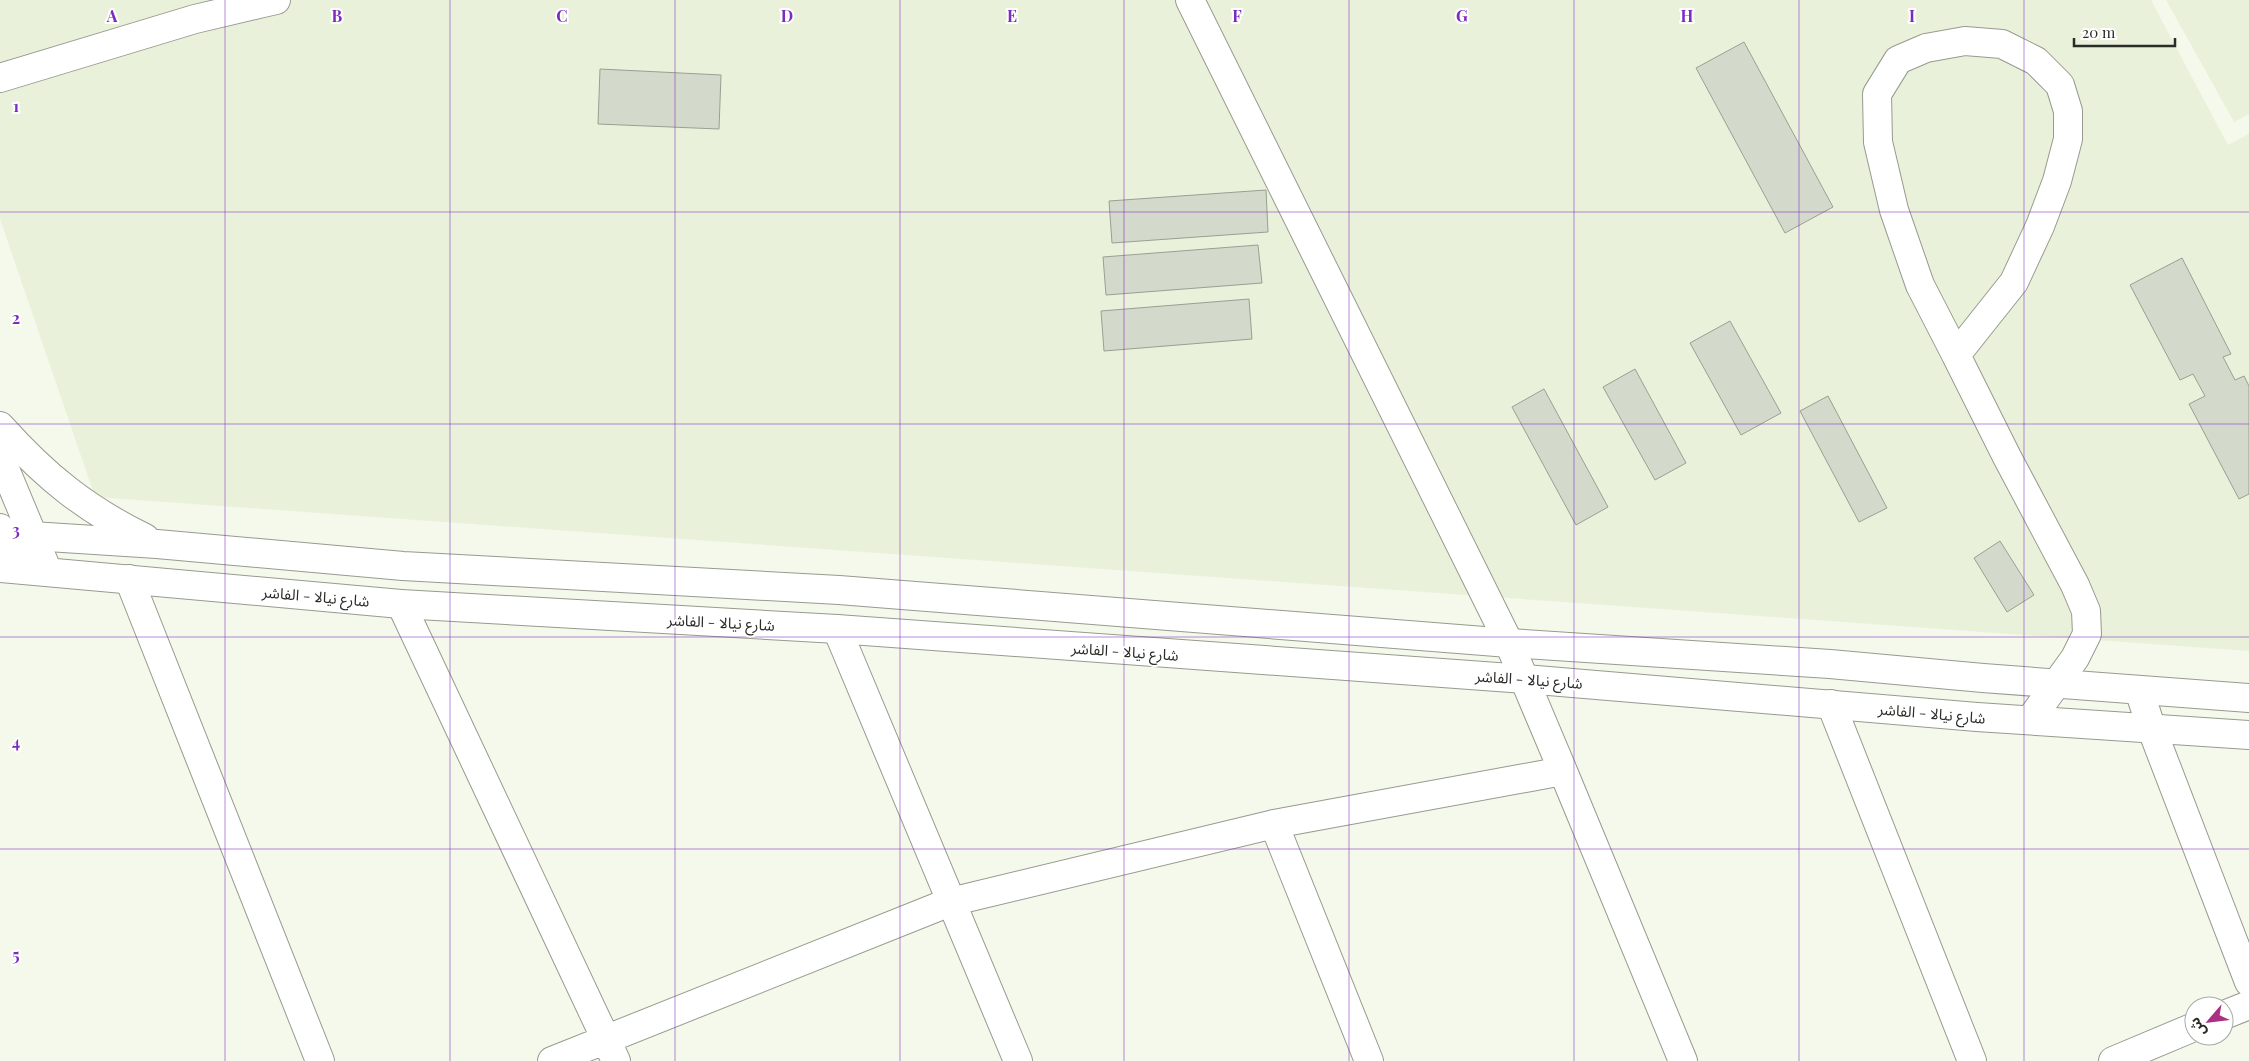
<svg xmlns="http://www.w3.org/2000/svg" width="2249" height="1061" font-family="'Playfair Display','Noto Sans Arabic',serif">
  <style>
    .built { fill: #e9f1db }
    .building { fill: #d3d9cb; stroke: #9a9f92 }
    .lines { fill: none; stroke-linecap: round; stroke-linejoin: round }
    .minor-casing { stroke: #969b8e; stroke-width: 30 }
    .highway-casing { stroke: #969b8e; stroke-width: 30 }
    .minor { stroke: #fff; stroke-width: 28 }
    .highway { stroke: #fff; stroke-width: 28 }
    .grid { fill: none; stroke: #7b2cbf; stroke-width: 1; stroke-opacity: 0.55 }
    .labels { text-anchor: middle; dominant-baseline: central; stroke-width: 4; stroke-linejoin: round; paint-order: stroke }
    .street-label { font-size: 15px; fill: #2a2c27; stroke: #fff }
    .grid-label { font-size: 16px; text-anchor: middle; font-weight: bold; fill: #7b2cbf; stroke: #fff; stroke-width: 4; stroke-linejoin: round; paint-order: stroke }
  </style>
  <rect width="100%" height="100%" fill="#f4f9eb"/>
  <path class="built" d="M 0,0 L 2151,0 L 2228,145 L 2249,134 L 2249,651 L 95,497 L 0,219 Z
    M 2166,0 L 2249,0 L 2249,114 L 2234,122 Z"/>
  <path class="building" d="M 1744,42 L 1833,207 L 1785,233 L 1696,68 Z
    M 600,69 L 721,75 L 719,129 L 598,124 Z
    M 1266,190 L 1268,232 L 1112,243 L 1109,201 Z
    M 1258,245 L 1262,283 L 1106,295 L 1103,257 Z
    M 2182,258 L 2231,354 L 2223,357 L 2235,380 L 2244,376 L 2249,386 L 2249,494 L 2239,499 L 2189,404 L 2205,396 L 2193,374 L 2180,380 L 2130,285 Z
    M 1249,299 L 1252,339 L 1104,351 L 1101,311 Z
    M 1730,321 L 1781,413 L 1741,435 L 1690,343 Z
    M 1635,369 L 1686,463 L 1655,480 L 1603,387 Z
    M 1544,389 L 1608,507 L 1576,525 L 1512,407 Z
    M 1828,396 L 1887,508 L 1859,522 L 1800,411 Z
    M 2000,541 L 2034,595 L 2007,612 L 1974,558 Z"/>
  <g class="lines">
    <defs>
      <path id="minor" d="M 1965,41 L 2002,44 L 2036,61 L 2060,85 L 2068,111 L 2068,139 L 2057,181 L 2040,226 L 2014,282 L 1956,355 L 1920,285 L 1894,210 L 1878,142 L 1877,94 L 1898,60 L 1926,48 Z
        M 0,78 L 195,19 L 276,0
        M 1956,355 L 2007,457 L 2075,585 L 2086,611 L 2087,634 L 2075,658 L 2030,720
        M 0,457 L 48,572
        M 0,528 L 17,569
        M 129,579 L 320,1061
        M 401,604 L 616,1061
        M 837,629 L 1018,1061
        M 2139,690 L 2151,727 L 2249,982
        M 1831,704 L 1972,1061
        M 1563,771 L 1683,1061
        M 1274,824 L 1369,1061
        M 2224,1015 L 2249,1005
        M 552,1061 L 950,902 L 1274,824 L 1563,771 L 1509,643 L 1190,0
        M 2113,1061 L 2194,1027"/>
      <path id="highway" d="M 0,426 C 45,476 85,509 145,538
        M 0,534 L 157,544 L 403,566 L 839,590 L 1509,643 L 1830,664 L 1983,678 L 2249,698
        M 0,568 L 401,604 L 837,629 L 1525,679 L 1977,717 L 2249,735"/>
    </defs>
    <use href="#minor" class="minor-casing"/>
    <use href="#highway" class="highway-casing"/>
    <use href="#minor" class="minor"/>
    <use href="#highway" class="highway"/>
  </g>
  <path class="grid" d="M 225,0 L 225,1061M 450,0 L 450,1061M 675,0 L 675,1061M 900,0 L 900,1061M 1124,0 L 1124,1061M 1349,0 L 1349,1061M 1574,0 L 1574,1061M 1799,0 L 1799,1061M 2024,0 L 2024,1061M 0,212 L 2249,212M 0,424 L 2249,424M 0,637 L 2249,637M 0,849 L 2249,849"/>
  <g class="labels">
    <g class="street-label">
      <text transform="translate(316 596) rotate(5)">شارع نيالا - الفاشر</text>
      <text transform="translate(721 622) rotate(3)">شارع نيالا - الفاشر</text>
      <text transform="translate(1125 651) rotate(4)">شارع نيالا - الفاشر</text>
      <text transform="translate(1529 679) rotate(4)">شارع نيالا - الفاشر</text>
      <text transform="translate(1932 713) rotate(5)">شارع نيالا - الفاشر</text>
    </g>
  </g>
  <g class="grid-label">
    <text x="112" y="22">A</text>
    <text x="337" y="22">B</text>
    <text x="562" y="22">C</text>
    <text x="787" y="22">D</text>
    <text x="1012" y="22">E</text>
    <text x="1237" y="22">F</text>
    <text x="1462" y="22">G</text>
    <text x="1687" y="22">H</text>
    <text x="1912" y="22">I</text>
    <text x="16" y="112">1</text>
    <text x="16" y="324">2</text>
    <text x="16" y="536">3</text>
    <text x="16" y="748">4</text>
    <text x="16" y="961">5</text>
  </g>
  <g transform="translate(2209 1021) rotate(242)"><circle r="24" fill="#ffffff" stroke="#aaaba9"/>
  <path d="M0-4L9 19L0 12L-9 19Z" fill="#aa3084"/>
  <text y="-8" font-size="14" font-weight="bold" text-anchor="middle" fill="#2a2c27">ش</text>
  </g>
  <path d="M2074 38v8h101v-8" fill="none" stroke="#2a2c27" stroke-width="2.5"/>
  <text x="2082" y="38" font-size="15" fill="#2a2c27" stroke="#ffffff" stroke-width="4" paint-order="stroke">20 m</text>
</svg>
